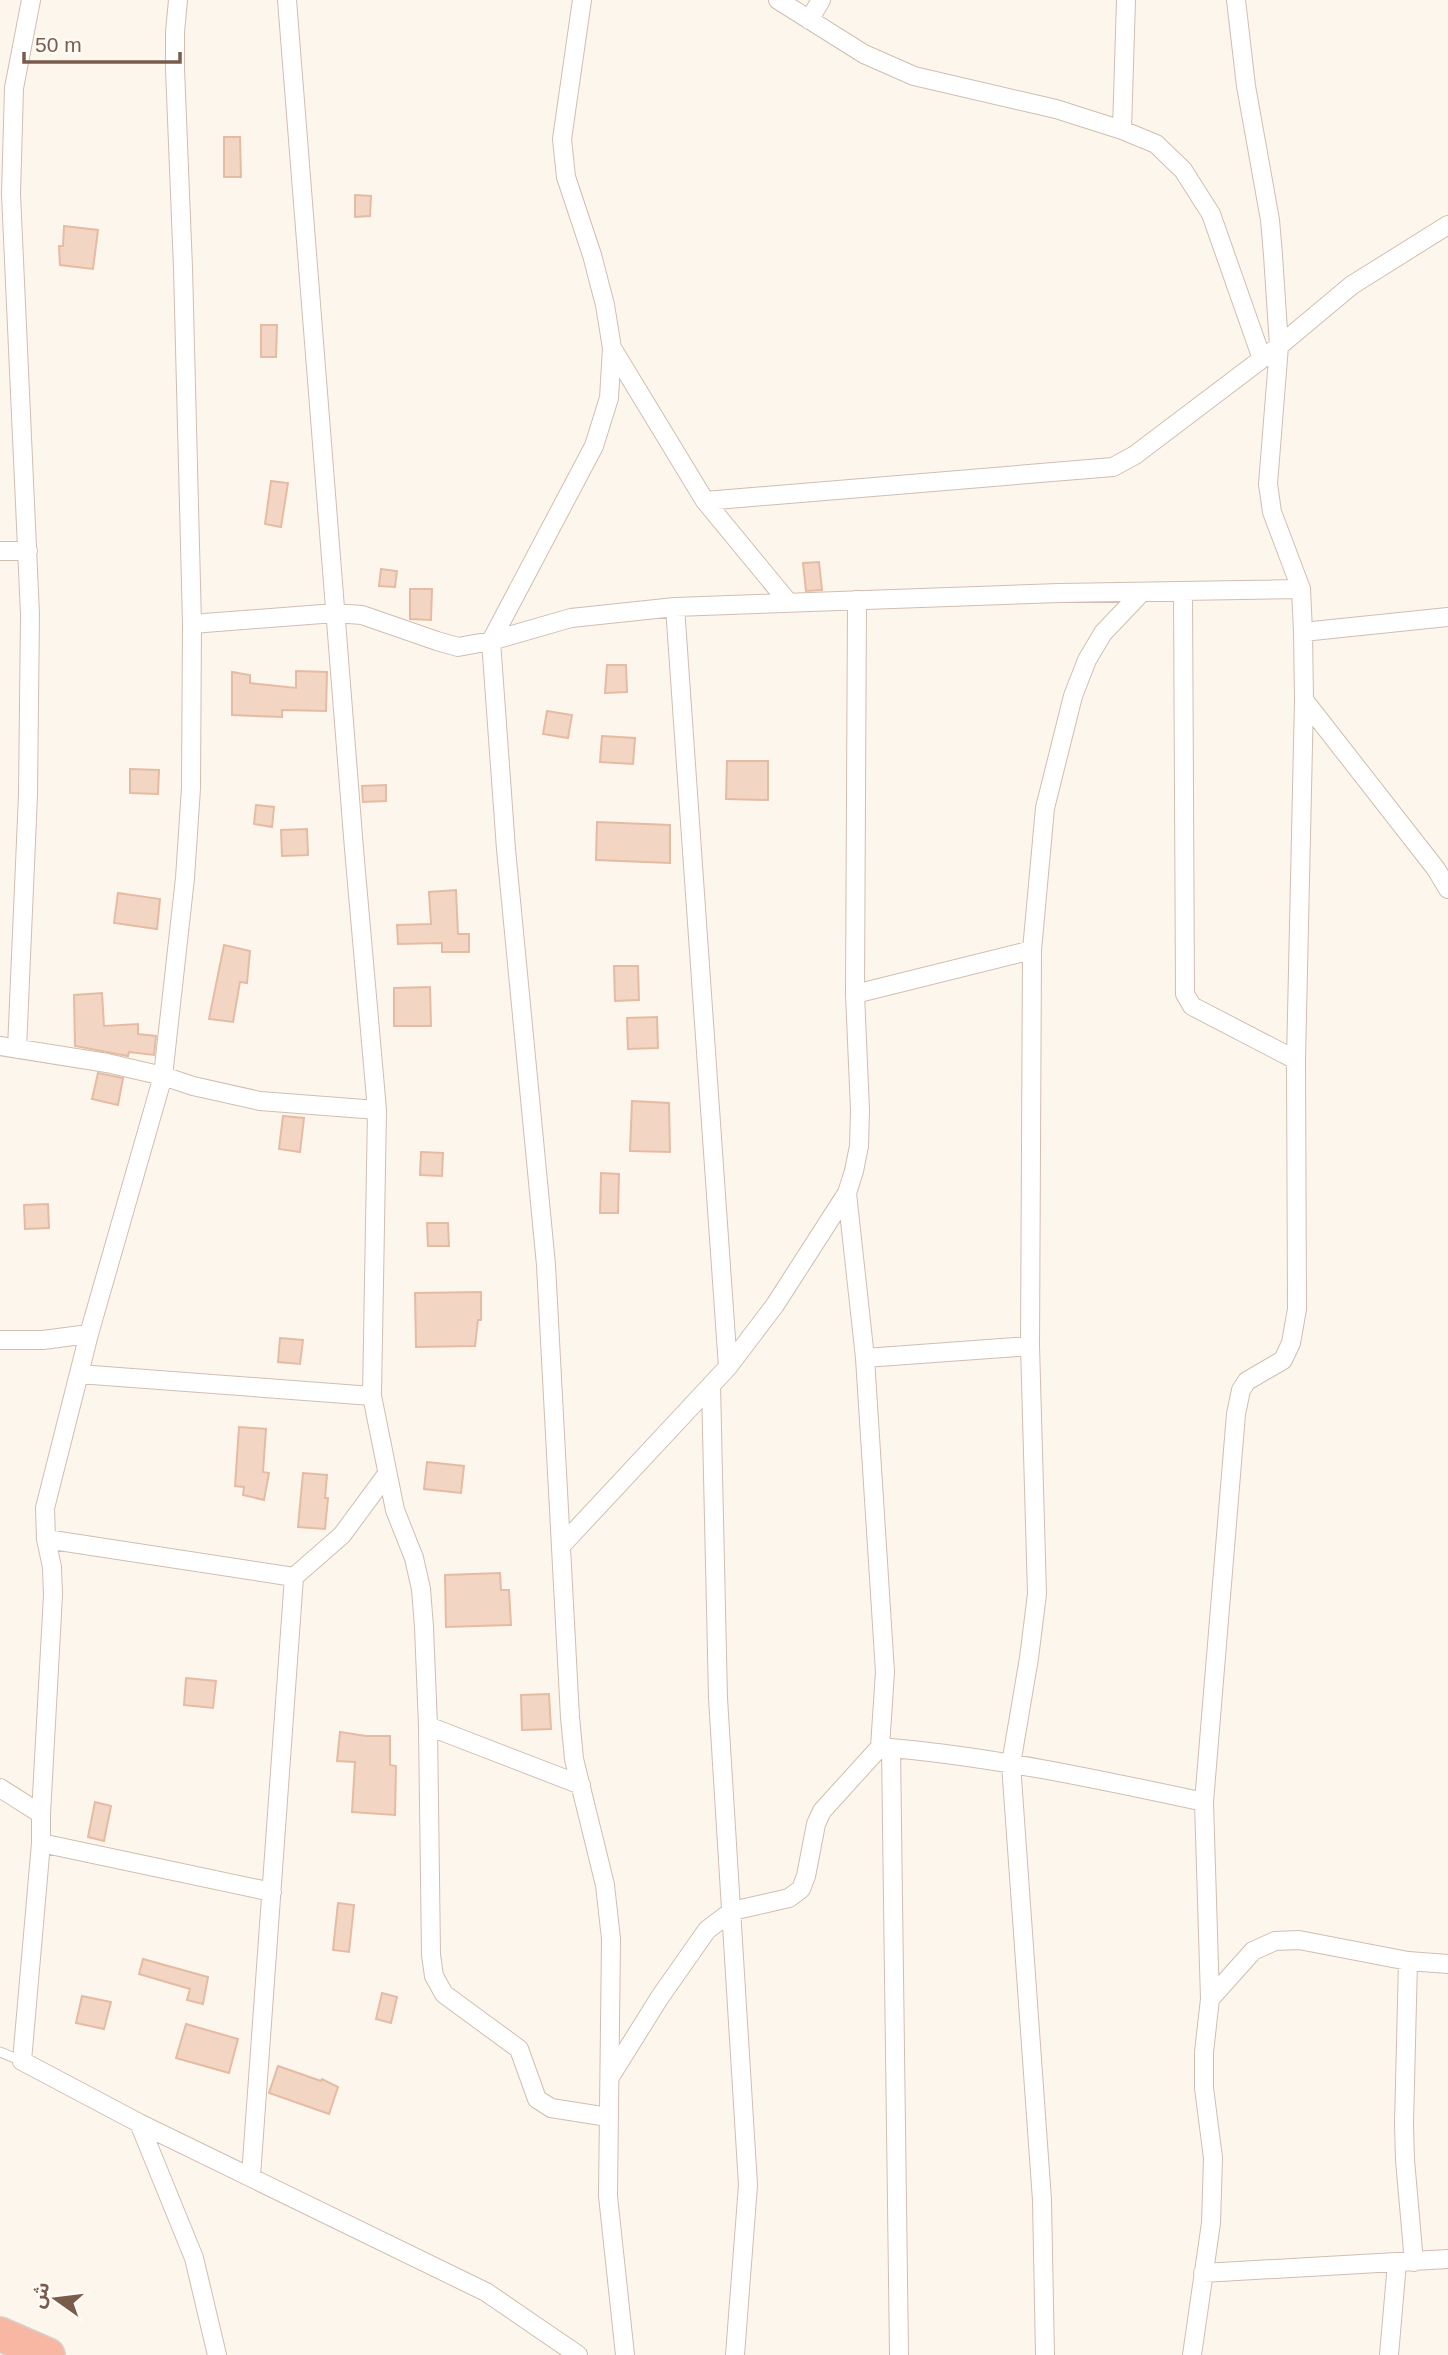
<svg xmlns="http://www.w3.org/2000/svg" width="1448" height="2355" font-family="Arial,'Noto Sans Arabic',sans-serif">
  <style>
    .building { fill: #f3d5c3; stroke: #e6bba3; stroke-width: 2 }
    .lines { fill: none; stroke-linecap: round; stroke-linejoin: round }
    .lane-casing { stroke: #d1beb0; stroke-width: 11 }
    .street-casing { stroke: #d1beb0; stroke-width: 20 }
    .highway-casing { stroke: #dad1cd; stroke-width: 36 }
    .lane { stroke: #fff; stroke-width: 9 }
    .street { stroke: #fff; stroke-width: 18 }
    .highway { stroke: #f7b7a3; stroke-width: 33 }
  </style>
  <rect width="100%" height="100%" fill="#fdf6ec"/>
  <path class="building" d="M 224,137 L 240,137 L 241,177 L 224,177 Z
    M 355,195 L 371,196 L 370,216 L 355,217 Z
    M 64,226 L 98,230 L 93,269 L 60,265 L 59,246 L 63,246 Z
    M 261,325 L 277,325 L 276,357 L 261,357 Z
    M 271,481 L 288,483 L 281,527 L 265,524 Z
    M 819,562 L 822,590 L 806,591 L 803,563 Z
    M 381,569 L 397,571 L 395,587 L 379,586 Z
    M 410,589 L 432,589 L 431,620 L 410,619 Z
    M 607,665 L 626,665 L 627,692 L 605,693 Z
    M 296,671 L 327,672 L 326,711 L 282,710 L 282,717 L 232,715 L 232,672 L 250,675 L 250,683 L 296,688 Z
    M 547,711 L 572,715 L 568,738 L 543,734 Z
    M 602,736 L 635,738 L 633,764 L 600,762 Z
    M 727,761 L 768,761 L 768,800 L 726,799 Z
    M 130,769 L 159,770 L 158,794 L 130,793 Z
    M 386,785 L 386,801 L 363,802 L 362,786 Z
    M 256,805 L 274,807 L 272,827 L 254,824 Z
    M 597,822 L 670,825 L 670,863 L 596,860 Z
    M 307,829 L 308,855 L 282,856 L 281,830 Z
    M 456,890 L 458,934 L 469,934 L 469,952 L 442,952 L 442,943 L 398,944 L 397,925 L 431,924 L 429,892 Z
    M 118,893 L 160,899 L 157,929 L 114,923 Z
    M 224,945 L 250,951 L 247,983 L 240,982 L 233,1022 L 209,1019 Z
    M 614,966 L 638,966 L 639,1000 L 615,1001 Z
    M 430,987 L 431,1026 L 394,1026 L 394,988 Z
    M 102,993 L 104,1026 L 138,1024 L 138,1034 L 156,1036 L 154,1055 L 129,1052 L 128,1056 L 75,1046 L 74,995 Z
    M 657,1017 L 658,1048 L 628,1049 L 627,1018 Z
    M 98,1073 L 123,1078 L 118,1105 L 92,1099 Z
    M 632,1101 L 669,1103 L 670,1152 L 630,1151 Z
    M 283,1116 L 304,1118 L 300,1152 L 279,1149 Z
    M 421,1152 L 443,1153 L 442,1176 L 420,1175 Z
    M 601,1173 L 619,1174 L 618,1213 L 600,1213 Z
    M 48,1204 L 49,1228 L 25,1229 L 24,1205 Z
    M 427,1223 L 448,1223 L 449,1246 L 428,1246 Z
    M 481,1292 L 481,1320 L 478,1320 L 475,1346 L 416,1347 L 415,1293 Z
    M 280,1338 L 303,1340 L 300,1364 L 278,1362 Z
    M 239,1427 L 266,1429 L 263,1472 L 269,1473 L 264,1500 L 243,1495 L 244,1487 L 235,1486 Z
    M 427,1462 L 464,1466 L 461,1493 L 424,1489 Z
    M 303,1473 L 327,1475 L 325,1498 L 328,1498 L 325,1529 L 298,1527 Z
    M 500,1573 L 501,1590 L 509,1590 L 511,1625 L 446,1627 L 445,1575 Z
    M 186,1678 L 216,1681 L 213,1708 L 184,1705 Z
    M 549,1694 L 551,1729 L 522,1730 L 521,1695 Z
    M 340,1732 L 366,1736 L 390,1736 L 390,1765 L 396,1766 L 395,1815 L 352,1812 L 355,1762 L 337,1761 Z
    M 95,1802 L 111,1806 L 104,1841 L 88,1837 Z
    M 338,1903 L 354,1905 L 349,1952 L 333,1950 Z
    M 143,1959 L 208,1977 L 203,2004 L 187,2000 L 190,1989 L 139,1974 Z
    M 382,1993 L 397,1997 L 391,2023 L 376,2019 Z
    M 82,1996 L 111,2002 L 104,2029 L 76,2023 Z
    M 186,2024 L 238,2039 L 229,2073 L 176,2058 Z
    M 278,2066 L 321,2081 L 322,2079 L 338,2087 L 329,2114 L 269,2093 Z"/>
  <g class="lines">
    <defs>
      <path id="lane" d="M 0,2052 L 22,2061"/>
      <path id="street" d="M 178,0 L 175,32 L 175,69 L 183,268 L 192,624 L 191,788 L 185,878 L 163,1076 L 89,1334 L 45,1508 L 46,1539 L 52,1567 L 53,1595 L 41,1814 L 41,1843 L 22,2061 L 139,2123 L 194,2258 L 217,2355
        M 287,0 L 354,849 L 377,1110 L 372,1396 L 395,1510 L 414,1558 L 421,1589 L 424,1627 L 428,1726 L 431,1955 L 434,1976 L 444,1994 L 519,2049 L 537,2099 L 551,2108 L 608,2117
        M 582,0 L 562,139 L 566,177 L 592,255 L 605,305 L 612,348 L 609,398 L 594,446 L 491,641 L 506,849 L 546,1265 L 570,1717 L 574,1759 L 605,1885 L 611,1939 L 608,2196 L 625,2355
        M 778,0 L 864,54 L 914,76 L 1056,109 L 1122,130 L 1156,144 L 1183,170 L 1211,214 L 1262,359
        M 809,20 L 821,0
        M 1122,130 L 1126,0
        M 612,348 L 705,501 L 789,603
        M 705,501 L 1113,467 L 1135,455 L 1279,346 L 1352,285 L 1448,225
        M 0,551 L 28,551
        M 1183,591 L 1185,994 L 1192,1006 L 1296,1060
        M 675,607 L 728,1367
        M 192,624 L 335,613 L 362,615 L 437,641 L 458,647 L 491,641 L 571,618 L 675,607 L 1060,593 L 1301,589
        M 1303,632 L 1448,617
        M 1304,700 L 1436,869 L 1448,889
        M 855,994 L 1032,950
        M 0,1046 L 107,1063 L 163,1076 L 193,1086 L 260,1101 L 377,1110
        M 17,1049 L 28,795 L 30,614 L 11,194 L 14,88 L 31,0
        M 0,1340 L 43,1340 L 89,1334
        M 865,1358 L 1030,1346
        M 79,1374 L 372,1396
        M 711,1385 L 718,1698 L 748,2185 L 735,2355
        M 46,1539 L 294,1577
        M 561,1546 L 728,1367 L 775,1305 L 847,1193 L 854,1171 L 859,1146 L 860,1110 L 855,994 L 857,600
        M 428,1726 L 581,1785
        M 880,1747 C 990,1756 1097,1779 1204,1802
        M 891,1748 L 899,2355
        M 0,1788 L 41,1814
        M 41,1843 L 272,1892
        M 1408,1961 L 1404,2124 L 1405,2160 L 1414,2262
        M 1210,1999 L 1253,1951 L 1275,1941 L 1299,1940 L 1408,1961 L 1448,1964
        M 610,2077 L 660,1997 L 707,1930 L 732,1911 L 789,1898 L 801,1889 L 806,1876 L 816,1824 L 822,1811 L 880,1747 L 885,1672 L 865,1358 L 847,1193
        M 139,2123 L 486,2292 L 578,2355
        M 251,2176 L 294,1577 L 342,1535 L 387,1474
        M 1203,2273 L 1448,2259
        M 1045,2355 L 1042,2200 L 1011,1764 L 1029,1658 L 1037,1594 L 1030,1346 L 1032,950 L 1045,808 L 1073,696 L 1087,660 L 1103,633 L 1142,592
        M 1192,2355 L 1211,2223 L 1213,2158 L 1204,2088 L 1204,2052 L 1210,1999 L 1204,1802 L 1236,1414 L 1241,1390 L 1247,1381 L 1283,1360 L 1291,1343 L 1297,1309 L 1296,1060 L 1304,700 L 1303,632 L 1301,589 L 1272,512 L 1268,484 L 1279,346 L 1273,255 L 1270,220 L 1246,86 L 1236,0
        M 1389,2355 L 1397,2263"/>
      <path id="highway" d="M 0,2334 L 48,2355"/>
    </defs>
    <use href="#lane" class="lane-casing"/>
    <use href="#street" class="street-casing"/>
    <use href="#highway" class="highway-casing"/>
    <use href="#lane" class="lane"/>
    <use href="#street" class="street"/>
    <use href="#highway" class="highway"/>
  </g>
  <g transform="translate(56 2299) rotate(284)" stroke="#fffaf3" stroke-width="5" paint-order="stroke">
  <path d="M0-5L12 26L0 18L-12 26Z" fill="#7a5c4d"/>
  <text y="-10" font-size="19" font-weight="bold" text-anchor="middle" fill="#7a5c4d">ش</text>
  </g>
  <path d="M24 52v10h156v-10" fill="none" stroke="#7a5c4d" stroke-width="3.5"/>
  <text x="35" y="52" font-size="21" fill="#7a5c4d" stroke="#fffaf3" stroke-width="5" paint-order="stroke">50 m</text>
</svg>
